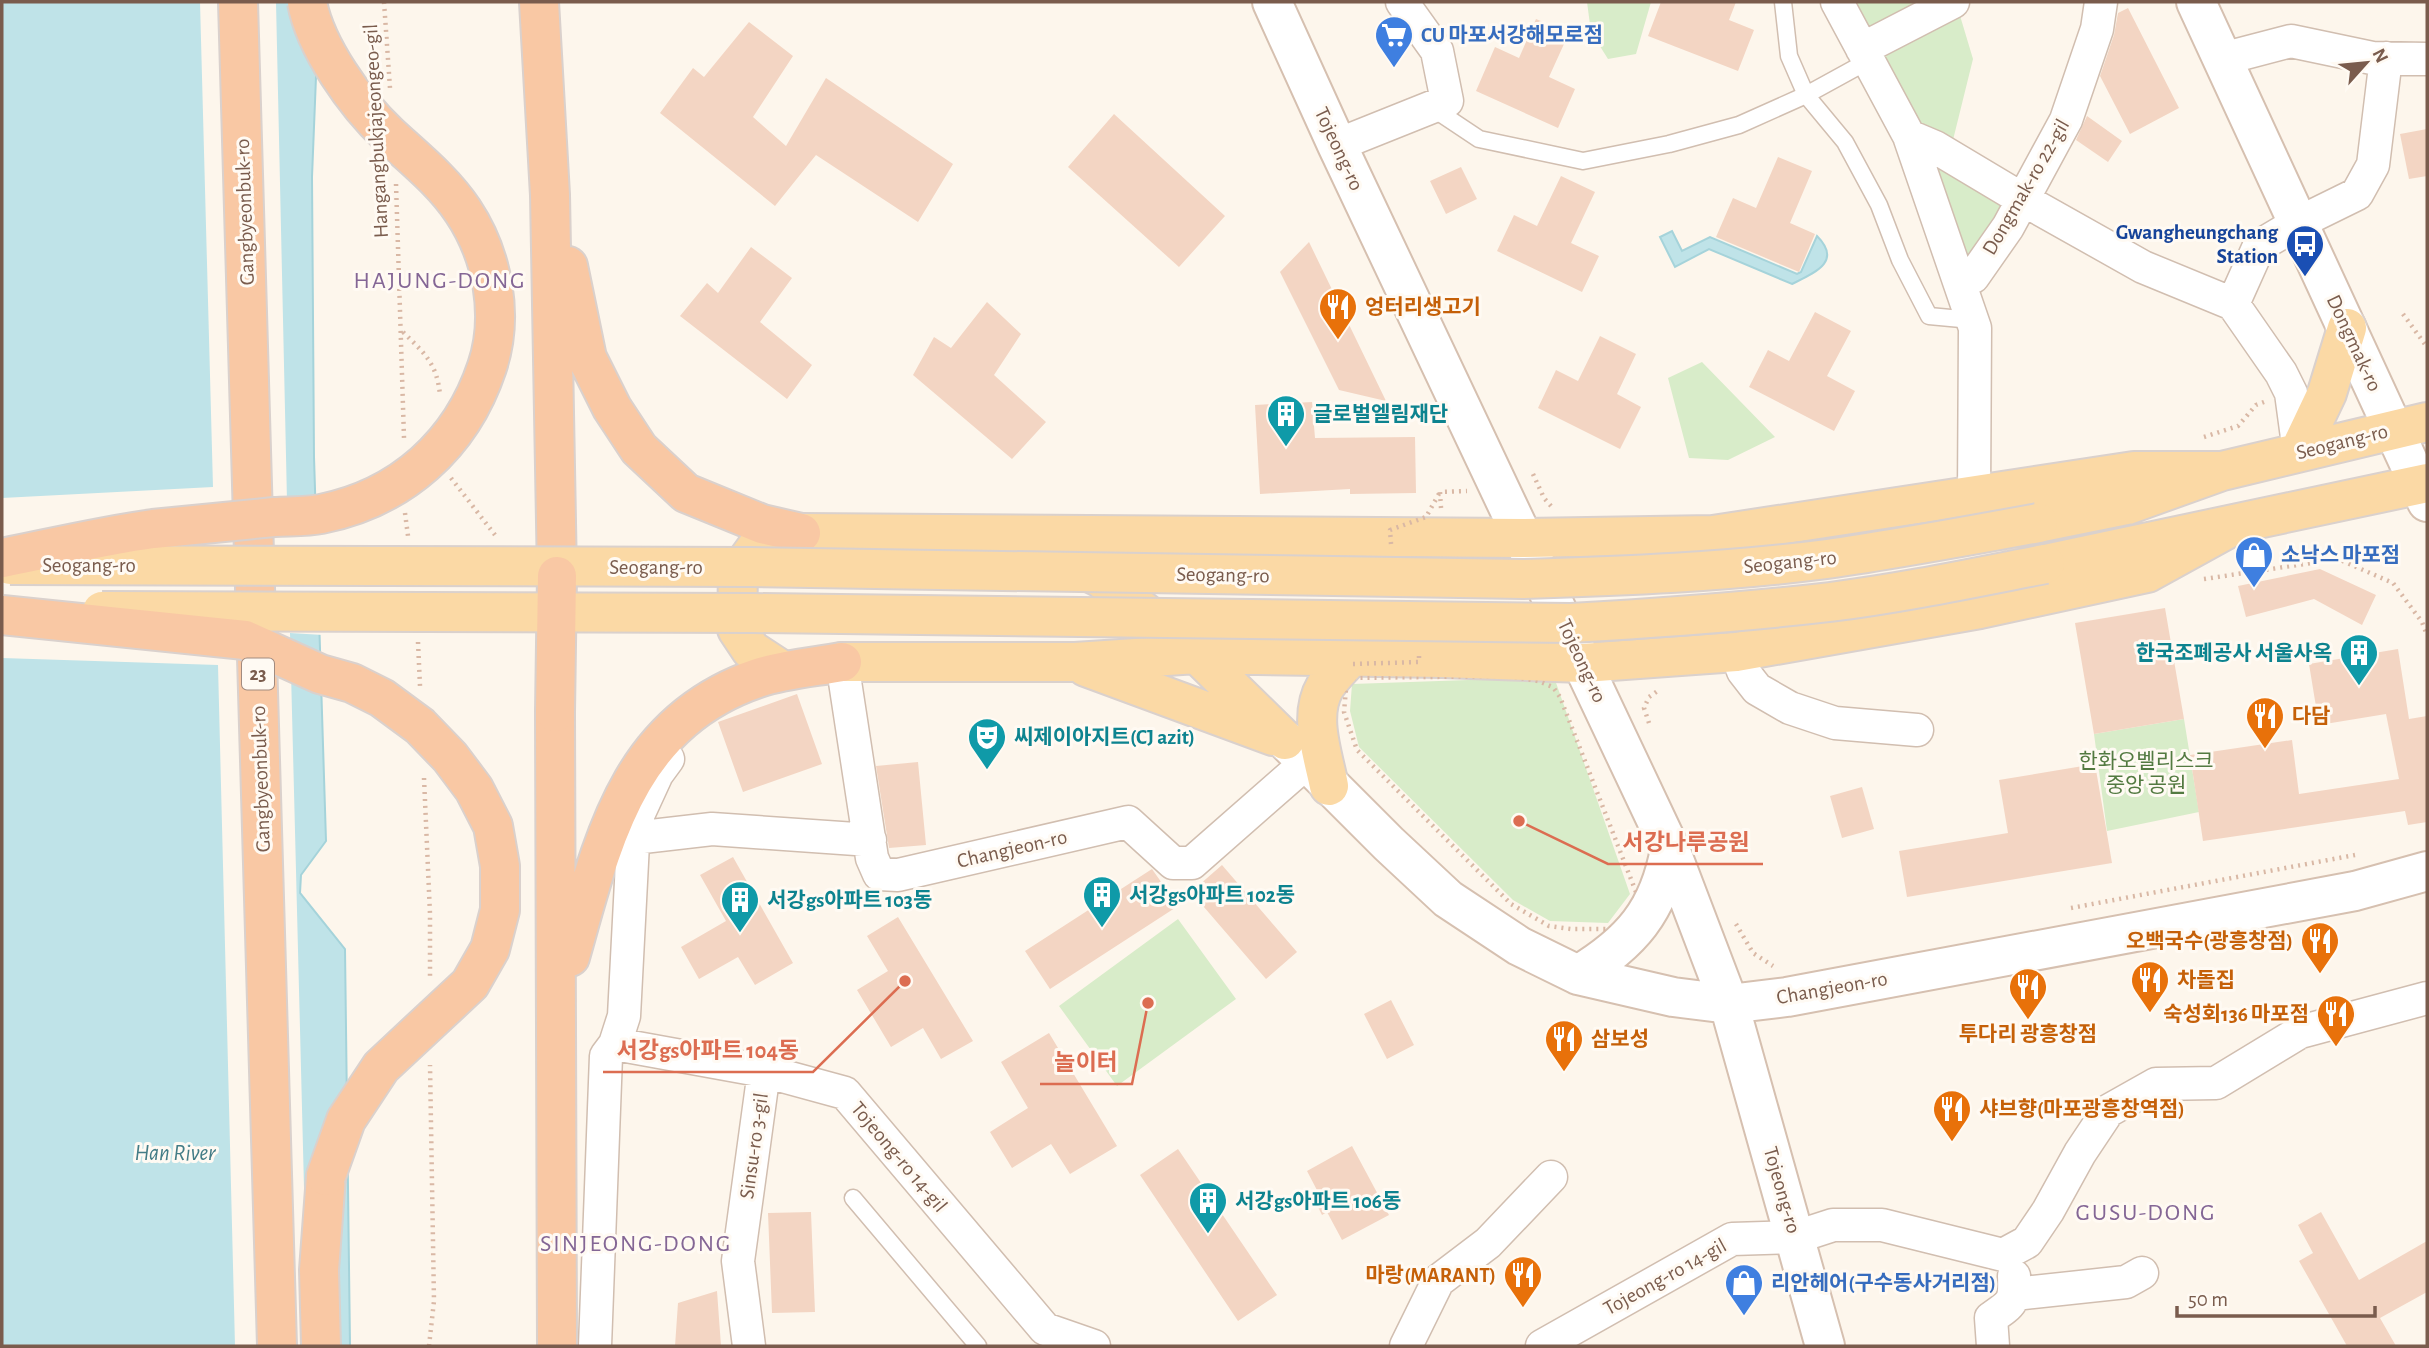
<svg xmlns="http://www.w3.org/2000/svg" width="2429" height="1348" font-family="'Alegreya Sans','Noto Sans KR',sans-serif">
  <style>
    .green { fill: #d8ecc9 }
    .water { fill: #bfe3e8; stroke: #a5d3da; stroke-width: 2 }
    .pier { fill: #fdf6ec }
    .building { fill: #f3d5c3 }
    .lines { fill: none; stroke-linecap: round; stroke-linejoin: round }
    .service-casing { stroke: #d1beb0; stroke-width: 19 }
    .minor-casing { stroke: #d1beb0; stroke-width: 35 }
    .secondary-casing { stroke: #d6c0b0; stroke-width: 42 }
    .primary-casing { stroke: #dad1cd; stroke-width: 42 }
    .trunk-casing { stroke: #dad1cd; stroke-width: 42 }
    .path { stroke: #d9b8a5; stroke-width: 4.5; stroke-dasharray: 2 5; stroke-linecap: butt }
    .service { stroke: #fff; stroke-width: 16 }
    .minor { stroke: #fff; stroke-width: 32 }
    .secondary { stroke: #fff; stroke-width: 38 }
    .primary { stroke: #fbd9a5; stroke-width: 38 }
    .trunk { stroke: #f9c8a4; stroke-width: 38 }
    .primary-bridge-casing { stroke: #dad1cd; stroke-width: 42; stroke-linecap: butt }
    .trunk-bridge-casing { stroke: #dad1cd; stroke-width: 42; stroke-linecap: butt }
    .path-bridge { stroke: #d9b8a5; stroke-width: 4.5; stroke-dasharray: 2 5; stroke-linecap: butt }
    .primary-bridge { stroke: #fbd9a5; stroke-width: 38 }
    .trunk-bridge { stroke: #f9c8a4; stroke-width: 38 }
    .labels { text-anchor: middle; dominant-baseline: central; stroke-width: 6; stroke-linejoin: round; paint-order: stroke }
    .shield { fill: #fffaf3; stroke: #a28b7f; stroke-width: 2 }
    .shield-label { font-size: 19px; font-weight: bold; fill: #7a5c4d }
    .shop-label { font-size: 21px; font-weight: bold; fill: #366cbe; stroke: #fffaf3; text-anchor: start }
    .street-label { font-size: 21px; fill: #7a5c4d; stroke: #fffaf3 }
    .transit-label { font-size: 21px; font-weight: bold; fill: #164399; stroke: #fffaf3; text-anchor: end }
    .food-label { font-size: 21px; font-weight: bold; fill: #c56008; stroke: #fffaf3; text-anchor: start }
    .culture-label { font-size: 21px; font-weight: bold; fill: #0d838f; stroke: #fffaf3; text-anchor: start }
    .park-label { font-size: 21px; fill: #537a41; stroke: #fffaf3 }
    .water-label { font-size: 23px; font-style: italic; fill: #437c86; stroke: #fffaf3 }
    .quarter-label { font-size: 24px; letter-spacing: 2px; fill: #846695; stroke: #fffaf3 }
    .leader { fill: none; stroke: #dc6d51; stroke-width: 2.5 }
    .callout-dot { fill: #dc6d51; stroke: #fffaf3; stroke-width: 2.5 }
    .callout-label { font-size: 23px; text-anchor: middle; font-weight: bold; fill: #dc6d51; stroke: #fffaf3; stroke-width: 6; stroke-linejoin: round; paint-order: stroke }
  </style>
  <rect width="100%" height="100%" fill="#fdf6ec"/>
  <path class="green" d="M 1587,2 L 1651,2 L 1636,54 L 1608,59 L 1591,32 Z
    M 1848,2 L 1932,2 L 1865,36 Z
    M 1958,9 L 1973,59 L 1952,144 L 1916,131 L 1873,52 Z
    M 1919,145 L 2014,201 L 1964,276 Z
    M 1702,362 L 1775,437 L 1728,460 L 1689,458 L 1668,378 Z
    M 1554,677 L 1630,894 L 1608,923 L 1550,921 L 1513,900 L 1359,747 L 1350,711 L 1352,684 Z
    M 2184,719 L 2199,812 L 2107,831 L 2094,734 Z
    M 1178,919 L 1236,999 L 1117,1086 L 1059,1006 Z"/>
  <path class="water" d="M 2,2 L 319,2 L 312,177 L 314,457 L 326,841 L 301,875 L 300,893 L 345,949 L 350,1346 L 2,1346 Z
    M 1672,231 L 1682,251 L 1710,237 L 1797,274 L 1801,272 L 1817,236 C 1843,262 1814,273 1792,284 L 1709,249 L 1675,267 L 1660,237 Z"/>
  <path class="pier" d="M 200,2 L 276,2 L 287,501 L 320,519 L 323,635 L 290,633 L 308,1346 L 235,1346 L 218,665 L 2,658 L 2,498 L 213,487 Z"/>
  <path class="building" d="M 1661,2 L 1736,2 L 1729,20 L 1754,30 L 1738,71 L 1648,36 Z
    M 2128,8 L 2179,108 L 2130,134 L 2100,76 L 2114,35 L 2118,13 Z
    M 1536,19 L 1569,33 L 1549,77 L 1575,89 L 1558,128 L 1476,91 L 1495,47 L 1519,58 Z
    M 749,22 L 793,56 L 753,117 L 786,146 L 826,78 L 953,164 L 918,222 L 816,155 L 775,206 L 660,113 L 693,68 L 704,77 Z
    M 1114,114 L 1225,216 L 1179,267 L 1068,167 Z
    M 2087,116 L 2122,141 L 2108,162 L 2076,140 Z
    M 2427,129 L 2427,176 L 2409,179 L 2400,134 Z
    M 1778,157 L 1812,171 L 1790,223 L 1815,234 L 1799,272 L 1716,237 L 1733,198 L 1756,208 Z
    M 1461,167 L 1477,199 L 1446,214 L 1430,181 Z
    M 1561,176 L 1595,192 L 1571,243 L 1599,256 L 1582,292 L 1497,251 L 1514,215 L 1537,226 Z
    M 1309,242 L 1386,401 L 1339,390 L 1280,272 Z
    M 751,247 L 792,278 L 760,322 L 812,365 L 787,399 L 680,316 L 707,283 L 718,293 Z
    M 987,302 L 1021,334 L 994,375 L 1046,422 L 1012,459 L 913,375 L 934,337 L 951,348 Z
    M 1815,312 L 1851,331 L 1827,376 L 1855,391 L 1834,431 L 1749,387 L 1768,350 L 1789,361 Z
    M 1600,336 L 1636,354 L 1617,394 L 1641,407 L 1620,449 L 1538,408 L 1556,370 L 1578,381 Z
    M 1312,402 L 1315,438 L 1415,437 L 1416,493 L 1350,494 L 1350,489 L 1260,494 L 1255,405 Z
    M 2320,569 L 2376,595 L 2362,625 L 2314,599 L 2246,617 L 2238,586 Z
    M 2165,608 L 2184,719 L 2094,734 L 2075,623 Z
    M 2398,649 L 2409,719 L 2427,716 L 2427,822 L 2408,825 L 2405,811 L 2203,841 L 2190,755 L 2292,740 L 2299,794 L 2399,779 L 2386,714 L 2319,725 L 2309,664 Z
    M 797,694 L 822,764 L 743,792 L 718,722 Z
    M 918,762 L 926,845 L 889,848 L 876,766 Z
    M 2095,764 L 2112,863 L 1907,897 L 1899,851 L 2008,833 L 1999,780 Z
    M 1862,787 L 1874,829 L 1842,838 L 1830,796 Z
    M 733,857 L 793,963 L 755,985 L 738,957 L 699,979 L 681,947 L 726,921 L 700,875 Z
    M 1222,865 L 1297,952 L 1266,979 L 1191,892 Z
    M 1152,869 L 1178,906 L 1050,989 L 1025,951 Z
    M 898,917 L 973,1041 L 941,1059 L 923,1028 L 891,1047 L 857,990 L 888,971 L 867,936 Z
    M 1391,1000 L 1414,1045 L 1387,1059 L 1364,1014 Z
    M 1049,1033 L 1117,1146 L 1070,1174 L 1051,1144 L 1012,1168 L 990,1132 L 1028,1108 L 1001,1062 Z
    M 1352,1146 L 1389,1215 L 1342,1240 L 1327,1212 L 1322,1215 L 1313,1197 L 1319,1194 L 1307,1171 Z
    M 1178,1149 L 1277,1295 L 1238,1321 L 1140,1175 Z
    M 811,1212 L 815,1312 L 772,1313 L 768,1213 Z
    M 2321,1212 L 2359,1280 L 2427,1241 L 2427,1292 L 2380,1318 L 2396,1346 L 2347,1346 L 2299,1261 L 2313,1253 L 2298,1225 Z
    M 717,1291 L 721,1346 L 675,1346 L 678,1303 Z"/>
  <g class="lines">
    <defs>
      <path id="service" d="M 1783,2 L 1789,56 L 1806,95 L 1845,142 L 1879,205 L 1900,260 L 1929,316 L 1972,320
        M 1431,107 L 1479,139 L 1583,161 L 1669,144 L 1739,125 L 1806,95 L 1868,61
        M 853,1198 L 978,1346"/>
      <path id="minor" d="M 1837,2 L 1909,136 L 1975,328 L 1974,496
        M 1862,49 L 1953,2
        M 2222,59 L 2291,41 L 2372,58 L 2427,59
        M 1909,136 L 1935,147 L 2022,199 L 2143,267 L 2233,304
        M 1337,145 L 1447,101 L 1437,51 L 1402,2
        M 1960,284 L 1973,277 L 2008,227 L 2066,120 L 2097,29 L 2101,2
        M 2299,452 L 2291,393 L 2281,373 L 2233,304 L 2259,246 L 2298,223 L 2357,194 L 2373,165 L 2386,58
        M 1736,652 L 1743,671 L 1757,689 L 1790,708 L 1835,723 L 1917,730
        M 842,662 L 872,858 L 879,874 L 898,875 L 1128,822 L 1173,863 L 1192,863 L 1306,763
        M 634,838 L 712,829 L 870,840
        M 615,1044 L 764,1071 L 845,1093 L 1045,1329 L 1094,1346
        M 2015,1294 L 2126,1282 L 2142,1273
        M 595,1346 L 606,1056 L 615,1044 L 624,1016 L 634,824 L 657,774 L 668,759
        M 749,1346 L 738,1261 L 764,1071
        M 1406,1346 L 1438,1281 L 1488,1243 L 1551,1177
        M 1542,1346 L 1732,1239 L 1796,1237 L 1833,1225 L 1882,1225 L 2003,1255 L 2027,1242 L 2048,1211 L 2080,1153 L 2108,1111 L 2156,1084 L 2216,1083 L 2300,1032 L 2427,998
        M 1993,1346 L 1991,1318 C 2013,1303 2015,1302 2014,1276"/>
      <path id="secondary" d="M 1272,2 L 1337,145 L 1670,849 L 1729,1004 L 1825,1346
        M 2196,2 L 2427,502
        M 1285,740 L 1389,844 L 1448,899 L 1519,946 L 1578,975 L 1673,997 L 1729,1004 L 1787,997 L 2355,891 L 2427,871
        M 1578,975 C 1631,943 1659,911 1670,849"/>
      <path id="primary" d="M 2299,452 L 2327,393 L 2347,328
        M 2038,523 L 2127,505 L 2222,471 L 2427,422
        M 2045,564 L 2427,483
        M 1075,565 L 1101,578 L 1197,654 L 1285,740
        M 842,662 L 1075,662 L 1197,654 L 1442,658 L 1583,663 L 1736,652 L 1980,609 L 2147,573 L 2236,524
        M 1086,667 L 1273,736
        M 783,671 L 751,650 L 737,629 L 738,573 L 759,544 L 801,533 L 1523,538 L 1713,535 L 2134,471 L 2222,471
        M 1329,786 C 1323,755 1308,716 1325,687 C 1332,676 1342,666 1351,657"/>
      <path id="trunk" d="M 238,2 L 277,1346
        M 539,2 L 550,195 L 557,576
        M 568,266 L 587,358 L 612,408 L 639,449 L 686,493 L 762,524 L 801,533
        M 555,712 L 557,1346
        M 570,957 C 603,840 628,722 758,678 C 785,669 814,667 842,662
        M 321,1346 L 319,1270 L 326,1176"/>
    </defs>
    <use href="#service" class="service-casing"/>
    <use href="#minor" class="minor-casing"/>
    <use href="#secondary" class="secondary-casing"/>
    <use href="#primary" class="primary-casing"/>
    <use href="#trunk" class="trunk-casing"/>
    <path class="path" d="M 384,2 L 390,88
      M 396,184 L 404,438
      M 2403,314 L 2427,347
      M 403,332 C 424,353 437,363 440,395
      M 2204,437 L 2238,426 L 2256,405 L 2264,402
      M 1533,474 L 1544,498 L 1551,506
      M 451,478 L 495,535
      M 1441,508 L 1440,492 L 1467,491
      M 405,513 L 408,536
      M 2204,579 L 2338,559 L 2393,583 L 2422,622 L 2427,635
      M 418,642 L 420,686
      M 1508,676 L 1538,681 L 1553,687 L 1560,697 L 1636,892 L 1634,911 L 1623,921 L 1610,929 L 1571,929 L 1549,926 L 1511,904 L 1357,750 L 1344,712 L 1347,678 Z
      M 1649,723 L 1644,708 L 1649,697 L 1659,690
      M 424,778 L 430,914 L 430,979
      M 2071,908 L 2355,855
      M 1736,924 L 1753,953 L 1773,966
      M 429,1346 L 434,1301 L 430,1065"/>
    <use href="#service" class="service"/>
    <use href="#minor" class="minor"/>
    <use href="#secondary" class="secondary"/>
    <use href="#primary" class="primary"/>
    <use href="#trunk" class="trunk"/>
    <defs>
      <path id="primary-bridge" d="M 10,565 L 751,567 L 1523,579 C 1624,576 1726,572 1827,559 C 1898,549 1968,536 2038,523
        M 102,611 L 752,613 L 1571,623 C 1657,618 1744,612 1830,602 C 1902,593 1973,578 2045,564"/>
      <path id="trunk-bridge" d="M 2,558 C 52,548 102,536 153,529 C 193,525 233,521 274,517 C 289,516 306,517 321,514 C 401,498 461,445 487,367 C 504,316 493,256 463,211 C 443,181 415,159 389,135 C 356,104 315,47 307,2
        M 2,615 L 245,640 L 320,674 L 352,683 L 382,698 L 420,726 L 450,757 L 474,789 L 493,826 L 500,866 L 500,910 L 490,949 L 470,984 L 381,1067 L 346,1120 L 326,1176
        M 555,712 L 557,576"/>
    </defs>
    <use href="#primary-bridge" class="primary-bridge-casing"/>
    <use href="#trunk-bridge" class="trunk-bridge-casing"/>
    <path class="path-bridge" d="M 1391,544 L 1390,530 L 1426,517 L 1440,492
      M 1353,664 L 1419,662 L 1419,651"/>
    <use href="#primary-bridge" class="primary-bridge"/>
    <use href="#trunk-bridge" class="trunk-bridge"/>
  </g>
  <defs>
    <symbol id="supermarket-pin" viewBox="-11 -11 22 30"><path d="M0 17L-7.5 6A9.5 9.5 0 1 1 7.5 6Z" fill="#3f7fe0" stroke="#fffaf3"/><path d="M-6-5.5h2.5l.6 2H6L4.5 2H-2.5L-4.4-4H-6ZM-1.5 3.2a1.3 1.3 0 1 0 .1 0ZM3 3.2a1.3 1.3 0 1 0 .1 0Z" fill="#fff"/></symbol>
    <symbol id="bus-pin" viewBox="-11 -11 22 30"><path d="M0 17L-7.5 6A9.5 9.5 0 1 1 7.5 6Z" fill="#1a4fb4" stroke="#fffaf3"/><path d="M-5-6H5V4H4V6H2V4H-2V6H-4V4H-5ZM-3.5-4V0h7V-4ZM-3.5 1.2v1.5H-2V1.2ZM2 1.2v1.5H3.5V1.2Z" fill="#fff"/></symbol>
    <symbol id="restaurant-pin" viewBox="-11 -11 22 30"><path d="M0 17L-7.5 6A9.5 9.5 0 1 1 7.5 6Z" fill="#e8710a" stroke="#fffaf3"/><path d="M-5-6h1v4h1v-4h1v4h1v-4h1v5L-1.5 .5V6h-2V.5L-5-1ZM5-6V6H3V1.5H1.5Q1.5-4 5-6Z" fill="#fff"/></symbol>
    <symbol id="building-pin" viewBox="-11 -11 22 30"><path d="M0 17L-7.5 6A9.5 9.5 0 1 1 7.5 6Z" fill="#0f9aa8" stroke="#fffaf3"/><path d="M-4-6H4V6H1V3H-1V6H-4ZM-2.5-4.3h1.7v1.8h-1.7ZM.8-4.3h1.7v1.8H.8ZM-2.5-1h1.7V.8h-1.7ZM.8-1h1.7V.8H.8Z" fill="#fff"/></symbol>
    <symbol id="shop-pin" viewBox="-11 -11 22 30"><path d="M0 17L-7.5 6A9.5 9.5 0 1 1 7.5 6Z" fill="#3f7fe0" stroke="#fffaf3"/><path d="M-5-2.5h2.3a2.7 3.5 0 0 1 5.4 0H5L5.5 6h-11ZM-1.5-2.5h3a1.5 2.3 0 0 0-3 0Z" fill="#fff"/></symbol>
    <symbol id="theatre-pin" viewBox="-11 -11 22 30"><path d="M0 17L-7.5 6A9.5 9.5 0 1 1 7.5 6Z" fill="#0f9aa8" stroke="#fffaf3"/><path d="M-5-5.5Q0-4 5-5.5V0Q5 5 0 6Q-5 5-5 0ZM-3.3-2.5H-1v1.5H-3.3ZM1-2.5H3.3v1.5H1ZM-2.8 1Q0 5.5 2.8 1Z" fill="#fff"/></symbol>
  </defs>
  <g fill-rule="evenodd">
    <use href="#supermarket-pin" x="1372" y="13" width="44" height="60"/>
    <use href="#bus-pin" x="2283" y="222" width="44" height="60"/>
    <use href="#restaurant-pin" x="1316" y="285" width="44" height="60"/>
    <use href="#building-pin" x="1264" y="392" width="44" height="60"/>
    <use href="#shop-pin" x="2232" y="533" width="44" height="60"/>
    <use href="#building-pin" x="2337" y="631" width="44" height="60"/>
    <use href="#restaurant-pin" x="2243" y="694" width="44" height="60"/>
    <use href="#theatre-pin" x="965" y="715" width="44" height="60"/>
    <use href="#building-pin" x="1080" y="873" width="44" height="60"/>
    <use href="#building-pin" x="718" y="878" width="44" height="60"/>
    <use href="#restaurant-pin" x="2298" y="919" width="44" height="60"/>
    <use href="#restaurant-pin" x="2128" y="958" width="44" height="60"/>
    <use href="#restaurant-pin" x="2006" y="965" width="44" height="60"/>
    <use href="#restaurant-pin" x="2314" y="992" width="44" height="60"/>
    <use href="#restaurant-pin" x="1542" y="1017" width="44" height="60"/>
    <use href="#restaurant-pin" x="1930" y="1087" width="44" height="60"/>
    <use href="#building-pin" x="1186" y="1179" width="44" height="60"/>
    <use href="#restaurant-pin" x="1501" y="1253" width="44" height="60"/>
    <use href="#shop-pin" x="1722" y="1261" width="44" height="60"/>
  </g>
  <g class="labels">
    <rect class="shield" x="242" y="658.5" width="32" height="31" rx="5"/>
    <g class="shield-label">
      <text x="258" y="674">23</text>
    </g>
    <g class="shop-label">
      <text x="1421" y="35">CU 마포서강해모로점</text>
      <text x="2281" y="555">소낙스 마포점</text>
      <text x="1771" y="1283">리안헤어(구수동사거리점)</text>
    </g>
    <g class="street-label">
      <text transform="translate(376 131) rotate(-93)">Hangangbukjajeongeo-gil</text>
      <text transform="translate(1339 149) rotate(65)">Tojeong-ro</text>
      <text transform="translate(2026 187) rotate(-60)">Dongmak-ro 22-gil</text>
      <text transform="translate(245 212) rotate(-92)">Gangbyeonbuk-ro</text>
      <text transform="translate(2354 343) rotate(65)">Dongmak-ro</text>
      <text transform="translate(2342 442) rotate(-14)">Seogang-ro</text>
      <text transform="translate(1790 562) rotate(-6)">Seogang-ro</text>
      <text x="89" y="565">Seogang-ro</text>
      <text x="656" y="567">Seogang-ro</text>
      <text transform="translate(1223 575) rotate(1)">Seogang-ro</text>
      <text transform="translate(1582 661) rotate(65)">Tojeong-ro</text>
      <text transform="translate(261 779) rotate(-92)">Gangbyeonbuk-ro</text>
      <text transform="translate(1012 849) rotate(-13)">Changjeon-ro</text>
      <text transform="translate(1832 988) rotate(-10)">Changjeon-ro</text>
      <text transform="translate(754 1146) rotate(-82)">Sinsu-ro 3-gil</text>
      <text transform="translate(899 1157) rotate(50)">Tojeong-ro 14-gil</text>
      <text transform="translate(1782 1190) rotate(74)">Tojeong-ro</text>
      <text transform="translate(1665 1277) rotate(-29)">Tojeong-ro 14-gil</text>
    </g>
    <g class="transit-label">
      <text x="2278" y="232">Gwangheungchang<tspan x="2278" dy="24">Station</tspan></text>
    </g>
    <g class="food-label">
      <text x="1365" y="307">엉터리생고기</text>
      <text x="2292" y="716">다담</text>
      <text x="2293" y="941" text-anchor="end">오백국수(광흥창점)</text>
      <text x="2177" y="980">차돌집</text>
      <text x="2309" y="1014" text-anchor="end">숙성회136 마포점</text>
      <text x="2028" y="1034" text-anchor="middle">투다리 광흥창점</text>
      <text x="1591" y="1039">삼보성</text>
      <text x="1979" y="1109">샤브향(마포광흥창역점)</text>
      <text x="1496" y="1275" text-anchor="end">마랑(MARANT)</text>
    </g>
    <g class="culture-label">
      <text x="1313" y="414">글로벌엘림재단</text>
      <text x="2332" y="653" text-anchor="end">한국조폐공사 서울사옥</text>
      <text x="1014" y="737">씨제이아지트(CJ azit)</text>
      <text x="1129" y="895">서강gs아파트 102동</text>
      <text x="767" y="900">서강gs아파트 103동</text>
      <text x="1235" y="1201">서강gs아파트 106동</text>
    </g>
    <g class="park-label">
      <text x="2146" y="761">한화오벨리스크<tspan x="2146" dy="24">중앙 공원</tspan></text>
    </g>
    <g class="water-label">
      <text x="175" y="1153">Han River</text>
    </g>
    <g class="quarter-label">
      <text x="440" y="281">HAJUNG-DONG</text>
      <text x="2146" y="1213">GUSU-DONG</text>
      <text x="636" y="1244">SINJEONG-DONG</text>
    </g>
  </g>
  <path class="leader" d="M1519 821L1608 864H1763M905 981L813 1072H603M1148 1003L1132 1084H1040"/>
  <g class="callout-dot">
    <circle cx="1519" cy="821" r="7"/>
    <circle cx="905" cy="981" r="7"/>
    <circle cx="1148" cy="1003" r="7"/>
  </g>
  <g class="callout-label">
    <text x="1686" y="850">서강나루공원</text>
    <text x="708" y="1058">서강gs아파트 104동</text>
    <text x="1086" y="1070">놀이터</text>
  </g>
  <rect width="2429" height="1348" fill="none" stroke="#7a5c4d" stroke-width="7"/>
  <g transform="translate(2366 63) rotate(63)" stroke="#fffaf3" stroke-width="5" paint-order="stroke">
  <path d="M0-5L12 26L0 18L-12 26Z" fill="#7a5c4d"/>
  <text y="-10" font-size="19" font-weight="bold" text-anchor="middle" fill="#7a5c4d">N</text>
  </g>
  <path d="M2177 1306v10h198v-10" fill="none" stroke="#7a5c4d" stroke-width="3.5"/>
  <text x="2188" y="1306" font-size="21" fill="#7a5c4d" stroke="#fffaf3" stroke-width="5" paint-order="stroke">50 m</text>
</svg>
